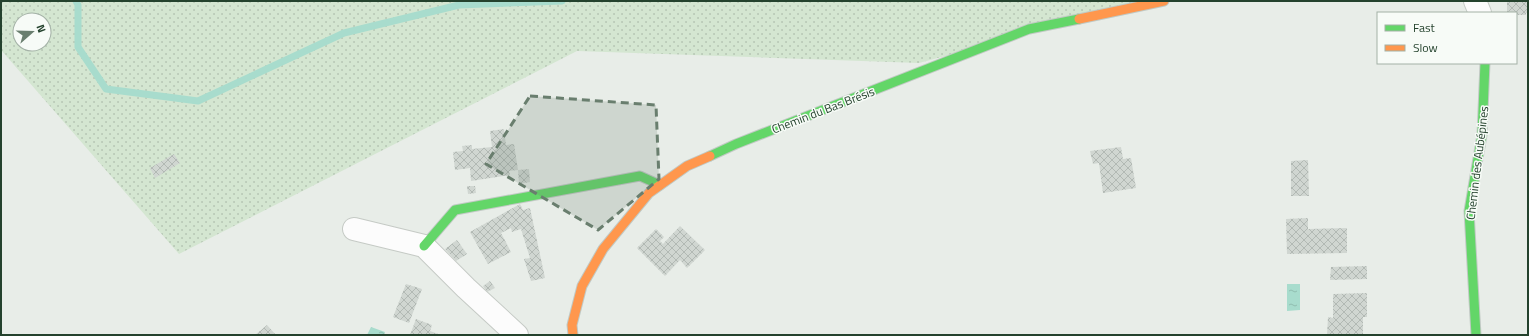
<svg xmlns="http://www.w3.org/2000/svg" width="1529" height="336" font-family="'Titillium Web',sans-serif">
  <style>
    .green { fill: url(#green-dots); fill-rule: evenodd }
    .water { fill: url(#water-ripples) }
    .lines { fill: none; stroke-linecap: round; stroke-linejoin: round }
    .stream { stroke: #a8dccd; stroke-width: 7 }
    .building { fill: url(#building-cross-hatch) }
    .street-casing { stroke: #c5cac5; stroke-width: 24 }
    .fast-casing { stroke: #c1c9c4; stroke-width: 11 }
    .slow-casing { stroke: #c1c9c4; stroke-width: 11 }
    .street { stroke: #fcfcfc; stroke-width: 22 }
    .fast { stroke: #63d668; stroke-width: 9 }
    .slow { stroke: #ff974d; stroke-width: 9 }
    .marked { fill: #697e6e; fill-opacity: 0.2; stroke: #697e6e; stroke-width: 3; stroke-dasharray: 8 5; stroke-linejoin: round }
    .labels { text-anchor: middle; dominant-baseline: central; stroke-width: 3; stroke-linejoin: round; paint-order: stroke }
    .street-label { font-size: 12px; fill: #24422d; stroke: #f7fbf7 }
  </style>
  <defs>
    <pattern id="green-dots" width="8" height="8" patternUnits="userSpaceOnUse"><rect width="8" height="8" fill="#d4e6d1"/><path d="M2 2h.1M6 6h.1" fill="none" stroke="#b6c6b4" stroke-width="1.8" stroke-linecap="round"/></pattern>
    <pattern id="water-ripples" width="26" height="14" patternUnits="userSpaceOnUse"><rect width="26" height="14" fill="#a8dccd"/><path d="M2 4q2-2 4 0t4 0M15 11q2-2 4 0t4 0" fill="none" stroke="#90beb0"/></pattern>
    <pattern id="building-cross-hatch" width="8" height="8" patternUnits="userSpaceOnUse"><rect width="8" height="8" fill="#d0d6d1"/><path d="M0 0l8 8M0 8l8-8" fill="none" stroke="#b2b9b4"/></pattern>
  </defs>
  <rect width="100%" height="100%" fill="#e8ede8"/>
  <path class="green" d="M 1,1 L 1150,1 L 919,63 L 577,51 L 179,254 L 1,50 ZM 20,20 L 44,20 L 44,44 L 20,44 Z"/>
  <path class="water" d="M 1287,284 L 1300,284 L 1300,310 L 1287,311 Z
    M 371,327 L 385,332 L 384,335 L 367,335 Z"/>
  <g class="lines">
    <path class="stream" d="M 76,1 L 78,5 L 78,47 L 106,89 L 198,101 L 344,33 L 459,5 L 562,1"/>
  </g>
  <path class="building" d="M 1507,1 L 1528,1 L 1528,13 L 1526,13 L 1526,15 L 1516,15 L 1516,13 L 1507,13 Z
    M 504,129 L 506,145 L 514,144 L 518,170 L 509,171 L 510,175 L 471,181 L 470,168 L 455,170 L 453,152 L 463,151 L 462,146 L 472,145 L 472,149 L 492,147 L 490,131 Z
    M 1121,147 L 1123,159 L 1131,158 L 1136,188 L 1103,193 L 1099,163 L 1093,164 L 1090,151 Z
    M 174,154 L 180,163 L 155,178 L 150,168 Z
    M 1308,160 L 1309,196 L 1291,196 L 1291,161 Z
    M 529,169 L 530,182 L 519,184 L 518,170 Z
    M 467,186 L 475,186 L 476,193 L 468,194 Z
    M 520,204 L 523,210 L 530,208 L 545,278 L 531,281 L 524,259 L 530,258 L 521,229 L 512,232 L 511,228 L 501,233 L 511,252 L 488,264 L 470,232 Z
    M 1308,218 L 1308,229 L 1347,228 L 1347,253 L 1287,254 L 1286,219 Z
    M 680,226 L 705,250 L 687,268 L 680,260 L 665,276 L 637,248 L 656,229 L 664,237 L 660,241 L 663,244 Z
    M 457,240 L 467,254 L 456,261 L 445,249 Z
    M 1367,266 L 1367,279 L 1330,280 L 1331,267 Z
    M 490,281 L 495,288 L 487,292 L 483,286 Z
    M 406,284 L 422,289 L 409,323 L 393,317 Z
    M 1367,293 L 1367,317 L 1363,317 L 1363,335 L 1327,335 L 1328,317 L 1333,318 L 1333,294 Z
    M 416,319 L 432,325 L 430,331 L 441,335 L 410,335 Z
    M 267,325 L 276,335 L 255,335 Z"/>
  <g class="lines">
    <defs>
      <path id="street" d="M 1475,1 L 1480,13
        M 354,229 L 424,246 L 466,288 L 517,335"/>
      <path id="fast" d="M 710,156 L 736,144 L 1029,29 L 1079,19
        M 424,246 L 455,210 L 640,176 L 660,185
        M 1476,335 L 1469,211 L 1482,135 L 1485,63"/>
      <path id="slow" d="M 1079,19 L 1164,1
        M 573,335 L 572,325 L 582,286 L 603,249 L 649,193 L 687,166 L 710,156"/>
    </defs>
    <use href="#street" class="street-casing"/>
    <use href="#fast" class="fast-casing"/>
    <use href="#slow" class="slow-casing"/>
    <use href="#street" class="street"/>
    <use href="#fast" class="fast"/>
    <use href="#slow" class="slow"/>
  </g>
  <path class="marked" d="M 530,96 L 656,105 L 659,179 L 598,230 L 486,164 Z"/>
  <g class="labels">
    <g class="street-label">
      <text transform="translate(823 110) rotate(-21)">Chemin du Bas Brésis</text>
      <text transform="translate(1477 163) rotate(-83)">Chemin des Aubépines</text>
    </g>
  </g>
  <rect width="1529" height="336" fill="none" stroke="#24422d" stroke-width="4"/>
  <rect x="1377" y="12" width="140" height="52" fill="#f7fbf7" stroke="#a3b1a6"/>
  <rect x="1385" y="25" width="20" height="6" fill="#63d668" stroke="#a3b1a6"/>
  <text x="1413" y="32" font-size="12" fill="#24422d">Fast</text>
  <rect x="1385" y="45" width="20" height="6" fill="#ff974d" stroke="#a3b1a6"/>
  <text x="1413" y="52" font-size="12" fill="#24422d">Slow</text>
  <g transform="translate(32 32) rotate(70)"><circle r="19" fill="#f7fbf7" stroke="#a3b1a6"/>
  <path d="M0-3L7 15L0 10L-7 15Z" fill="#697e6e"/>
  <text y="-6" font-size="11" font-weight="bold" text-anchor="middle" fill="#24422d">N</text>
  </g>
</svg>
